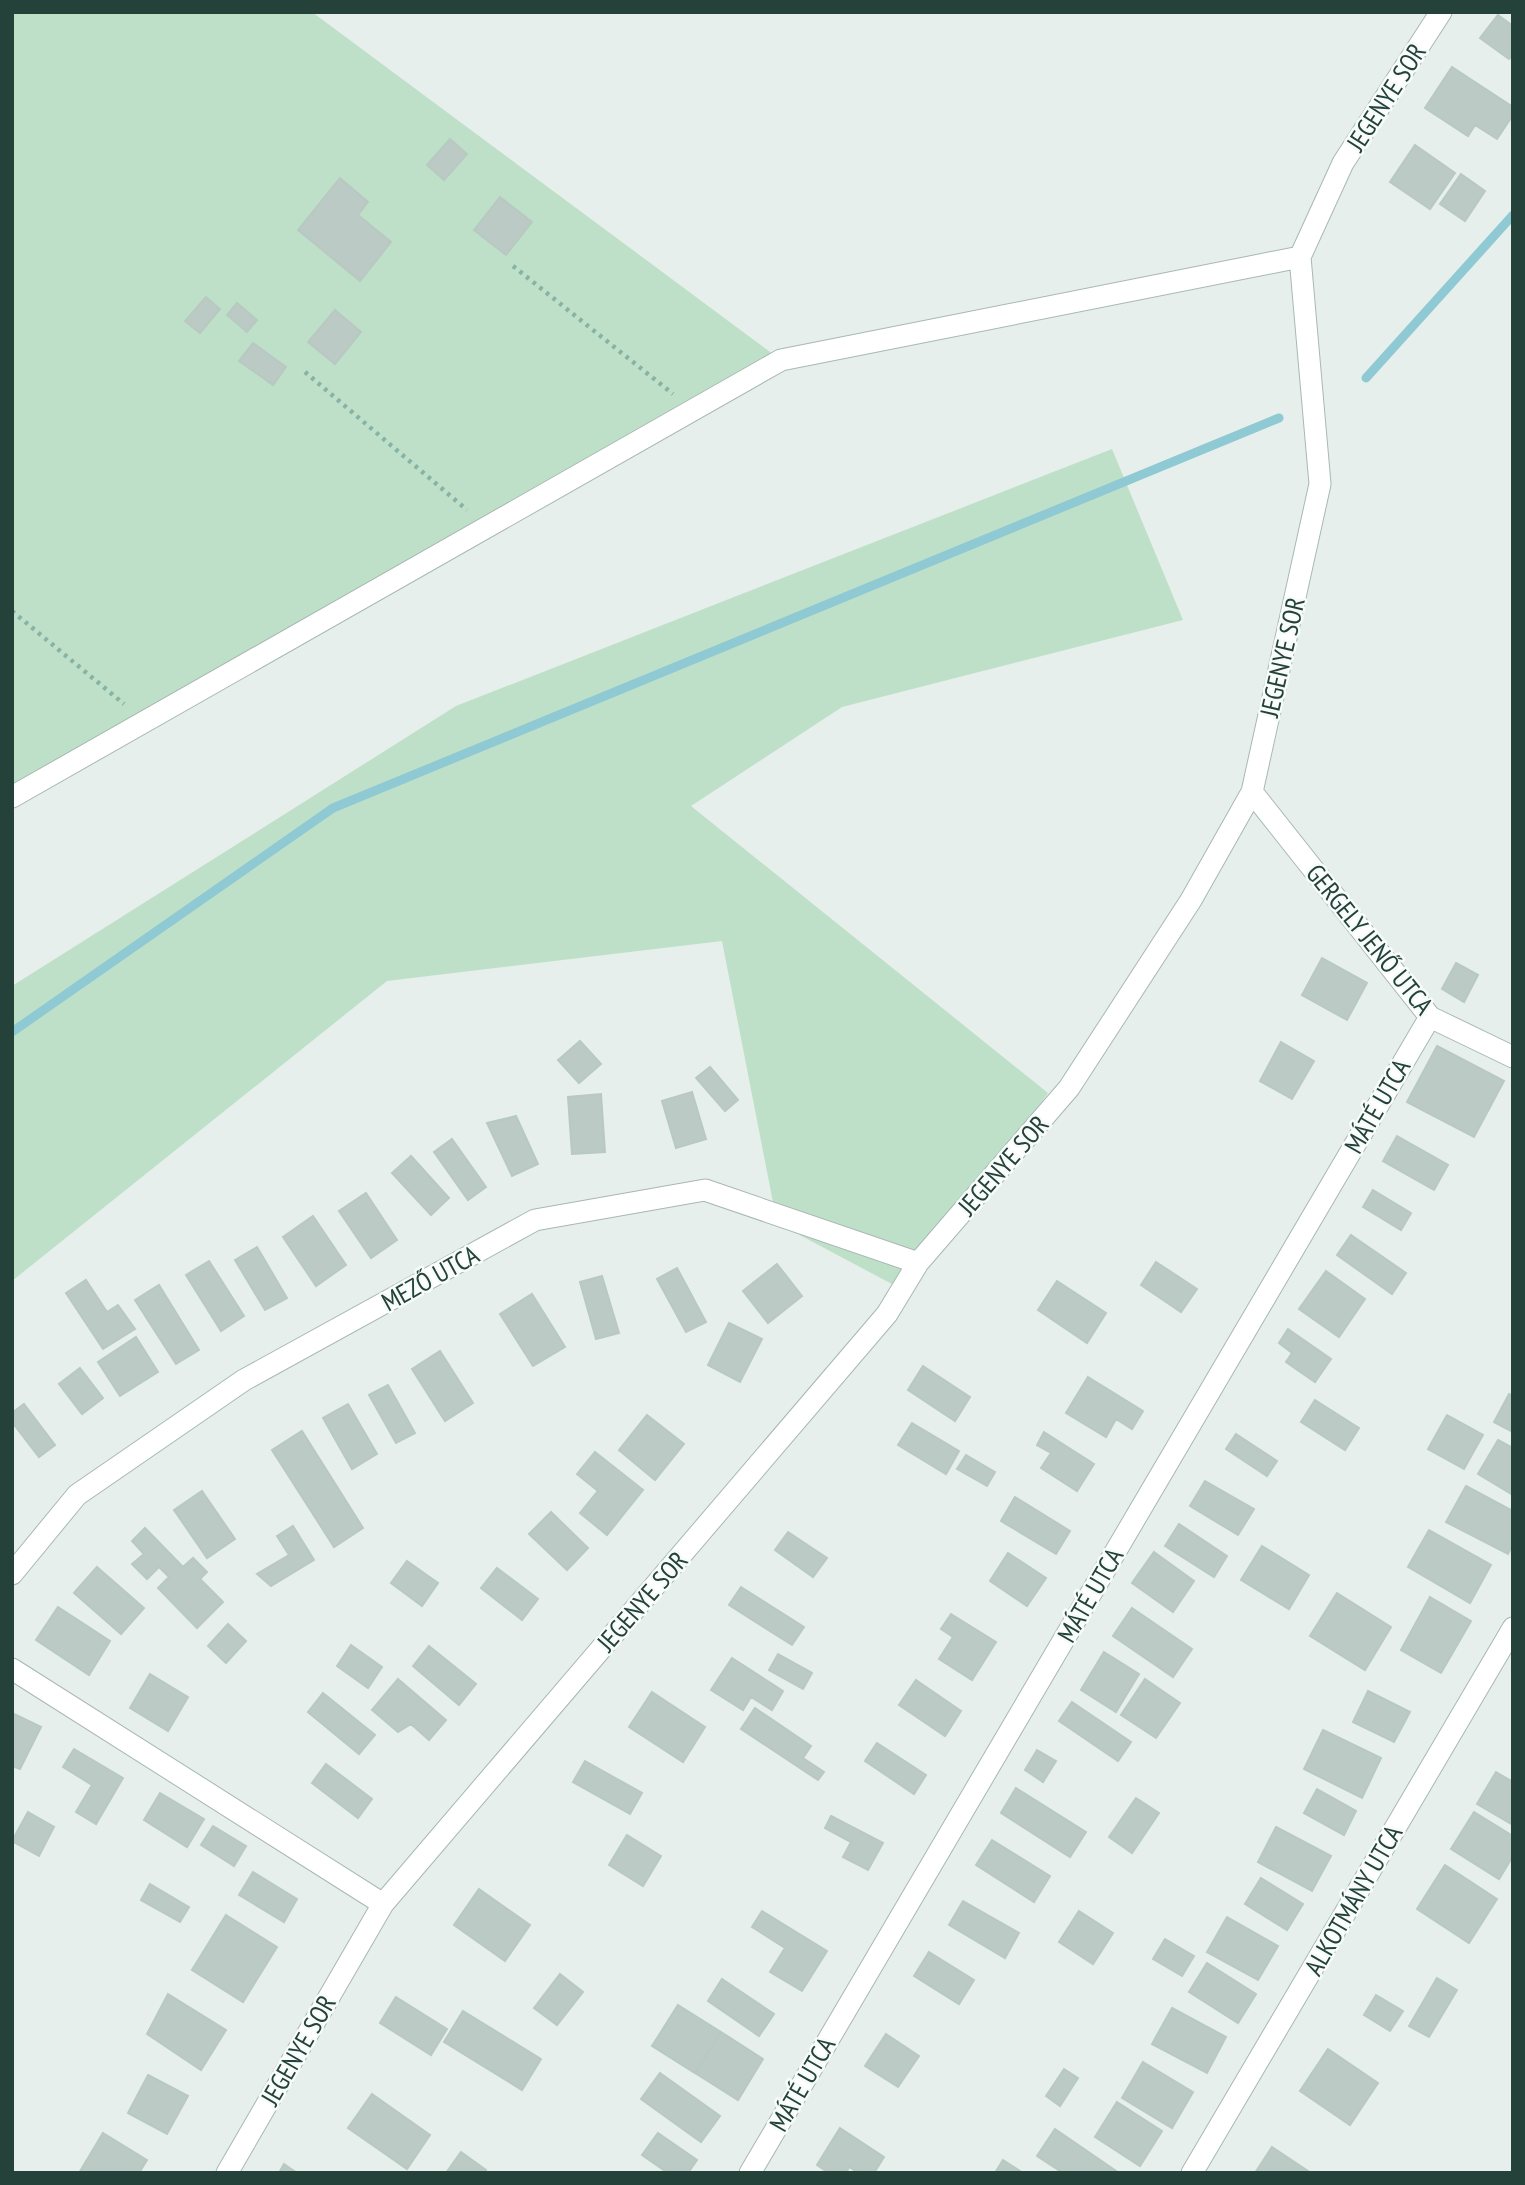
<svg xmlns="http://www.w3.org/2000/svg" width="1525" height="2185" font-family="'PT Sans Narrow',sans-serif">
  <style>
    .green { fill: #bfe0c8 }
    .lines { fill: none; stroke-linecap: round; stroke-linejoin: round }
    .stream { stroke: #8ec9d4; stroke-width: 9 }
    .building { fill: #bbcac4; stroke: #b8c9c2; stroke-width: 2 }
    .minor-casing { stroke: #a8b8b2; stroke-width: 23 }
    .path { stroke: #86b3a5; stroke-width: 4.5; stroke-dasharray: 3.5 5; stroke-linecap: butt }
    .minor { stroke: #fff; stroke-width: 21 }
    .labels { text-anchor: middle; dominant-baseline: central; stroke-width: 5; stroke-linejoin: round; paint-order: stroke }
    .street-label { font-size: 26px; fill: #24423a; stroke: #f7fbf9 }
  </style>
  <rect width="100%" height="100%" fill="#e6efeb"/>
  <path class="green" d="M 12,12 L 312,12 L 781,360 L 12,797 Z
    M 1112,449 L 1183,620 L 842,707 L 691,806 L 1048,1093 L 907,1292 L 777,1223 L 722,941 L 387,981 L 12,1281 L 12,986 L 456,706 Z"/>
  <g class="lines">
    <path class="stream" d="M 1366,378 L 1513,215
      M 12,1032 L 333,808 L 1279,418"/>
  </g>
  <path class="building" d="M 1498,15 L 1513,26 L 1513,55 L 1509,59 L 1480,38 Z
    M 1452,67 L 1513,107 L 1513,115 L 1497,139 L 1475,125 L 1468,136 L 1425,108 Z
    M 450,139 L 467,154 L 444,180 L 427,165 Z
    M 1415,145 L 1455,173 L 1430,209 L 1390,182 Z
    M 1461,174 L 1485,191 L 1465,221 L 1440,204 Z
    M 340,178 L 368,202 L 358,215 L 391,242 L 360,281 L 298,230 Z
    M 500,197 L 532,222 L 506,255 L 474,230 Z
    M 206,297 L 220,309 L 200,333 L 185,321 Z
    M 237,303 L 257,320 L 247,332 L 227,315 Z
    M 335,310 L 361,332 L 335,364 L 308,342 Z
    M 253,343 L 286,367 L 273,385 L 239,361 Z
    M 1322,958 L 1367,983 L 1347,1020 L 1302,995 Z
    M 1456,963 L 1478,975 L 1464,1002 L 1442,989 Z
    M 580,1041 L 601,1064 L 579,1083 L 558,1060 Z
    M 1281,1042 L 1314,1061 L 1292,1099 L 1260,1081 Z
    M 1437,1046 L 1504,1081 L 1474,1137 L 1407,1102 Z
    M 710,1067 L 738,1100 L 725,1111 L 696,1078 Z
    M 692,1092 L 706,1139 L 676,1148 L 662,1101 Z
    M 601,1094 L 605,1152 L 572,1154 L 568,1097 Z
    M 516,1116 L 538,1164 L 512,1176 L 487,1123 Z
    M 1397,1136 L 1448,1165 L 1434,1190 L 1383,1161 Z
    M 452,1139 L 486,1187 L 468,1200 L 434,1152 Z
    M 411,1156 L 449,1198 L 431,1215 L 392,1173 Z
    M 1373,1190 L 1411,1213 L 1401,1230 L 1363,1207 Z
    M 366,1193 L 397,1240 L 371,1258 L 339,1211 Z
    M 313,1216 L 346,1265 L 316,1286 L 283,1237 Z
    M 1351,1235 L 1406,1273 L 1392,1294 L 1337,1255 Z
    M 257,1247 L 287,1298 L 265,1310 L 235,1260 Z
    M 209,1261 L 244,1316 L 221,1331 L 186,1275 Z
    M 1156,1262 L 1197,1289 L 1181,1312 L 1141,1285 Z
    M 777,1264 L 802,1296 L 768,1323 L 743,1291 Z
    M 677,1268 L 706,1322 L 686,1332 L 657,1279 Z
    M 1326,1271 L 1365,1299 L 1339,1337 L 1299,1309 Z
    M 602,1276 L 619,1333 L 596,1339 L 580,1282 Z
    M 86,1280 L 107,1312 L 118,1305 L 135,1329 L 103,1349 L 66,1293 Z
    M 1057,1281 L 1106,1313 L 1087,1343 L 1038,1310 Z
    M 159,1285 L 199,1350 L 176,1364 L 135,1300 Z
    M 532,1294 L 565,1347 L 533,1366 L 500,1314 Z
    M 729,1323 L 762,1339 L 740,1382 L 708,1365 Z
    M 1288,1329 L 1331,1359 L 1315,1382 L 1286,1362 L 1292,1353 L 1279,1343 Z
    M 136,1337 L 158,1372 L 120,1396 L 98,1362 Z
    M 440,1351 L 473,1403 L 445,1421 L 412,1369 Z
    M 923,1366 L 970,1397 L 955,1421 L 908,1390 Z
    M 80,1368 L 103,1398 L 82,1414 L 59,1384 Z
    M 1088,1377 L 1143,1411 L 1132,1429 L 1116,1419 L 1106,1437 L 1066,1413 Z
    M 388,1385 L 415,1433 L 396,1443 L 369,1395 Z
    M 1509,1394 L 1513,1396 L 1513,1432 L 1494,1422 Z
    M 1315,1400 L 1359,1428 L 1345,1450 L 1301,1422 Z
    M 24,1404 L 55,1445 L 39,1457 L 12,1422 L 12,1413 Z
    M 348,1404 L 377,1454 L 352,1469 L 323,1418 Z
    M 647,1415 L 684,1444 L 655,1480 L 619,1450 Z
    M 1447,1415 L 1483,1435 L 1464,1469 L 1428,1449 Z
    M 912,1423 L 959,1451 L 946,1474 L 898,1445 Z
    M 302,1431 L 363,1528 L 334,1547 L 272,1450 Z
    M 1044,1432 L 1094,1464 L 1077,1491 L 1041,1468 L 1051,1453 L 1037,1445 Z
    M 1236,1434 L 1277,1461 L 1267,1476 L 1226,1449 Z
    M 1498,1440 L 1513,1448 L 1513,1495 L 1478,1474 Z
    M 595,1452 L 643,1490 L 607,1535 L 580,1513 L 598,1491 L 577,1474 Z
    M 966,1455 L 995,1472 L 987,1486 L 957,1469 Z
    M 1205,1481 L 1254,1509 L 1238,1535 L 1190,1506 Z
    M 1466,1486 L 1513,1511 L 1513,1544 L 1508,1554 L 1446,1522 Z
    M 202,1491 L 235,1539 L 207,1558 L 174,1510 Z
    M 1015,1497 L 1070,1531 L 1056,1554 L 1001,1521 Z
    M 551,1512 L 588,1548 L 567,1570 L 529,1534 Z
    M 1179,1524 L 1227,1556 L 1214,1577 L 1165,1546 Z
    M 293,1526 L 314,1560 L 271,1586 L 257,1574 L 289,1555 L 277,1536 Z
    M 145,1528 L 183,1567 L 193,1558 L 207,1572 L 200,1579 L 223,1602 L 197,1628 L 158,1588 L 169,1577 L 159,1567 L 147,1579 L 132,1564 L 144,1554 L 132,1541 Z
    M 1429,1530 L 1491,1565 L 1470,1603 L 1408,1567 Z
    M 788,1532 L 827,1558 L 813,1577 L 775,1550 Z
    M 1262,1546 L 1309,1575 L 1289,1609 L 1241,1580 Z
    M 1154,1552 L 1194,1581 L 1173,1612 L 1132,1583 Z
    M 1008,1553 L 1046,1578 L 1027,1606 L 990,1581 Z
    M 407,1561 L 438,1583 L 422,1606 L 391,1583 Z
    M 97,1567 L 144,1608 L 121,1634 L 74,1593 Z
    M 497,1568 L 538,1599 L 522,1620 L 481,1588 Z
    M 741,1587 L 804,1627 L 792,1645 L 729,1605 Z
    M 1337,1593 L 1391,1627 L 1365,1670 L 1310,1636 Z
    M 1430,1597 L 1471,1621 L 1441,1673 L 1401,1650 Z
    M 58,1607 L 110,1641 L 89,1675 L 36,1640 Z
    M 1132,1608 L 1192,1649 L 1173,1677 L 1113,1636 Z
    M 951,1614 L 996,1642 L 972,1680 L 939,1659 L 953,1637 L 941,1629 Z
    M 228,1624 L 246,1641 L 226,1663 L 208,1646 Z
    M 351,1645 L 382,1667 L 368,1688 L 337,1666 Z
    M 429,1646 L 476,1684 L 459,1705 L 413,1666 Z
    M 1104,1652 L 1139,1674 L 1116,1712 L 1081,1690 Z
    M 778,1654 L 812,1673 L 803,1689 L 769,1670 Z
    M 732,1658 L 783,1691 L 772,1710 L 751,1697 L 743,1710 L 711,1690 Z
    M 150,1674 L 188,1697 L 168,1731 L 130,1708 Z
    M 398,1679 L 446,1720 L 429,1740 L 411,1724 L 398,1732 L 372,1710 Z
    M 1145,1679 L 1180,1703 L 1156,1738 L 1121,1715 Z
    M 916,1680 L 961,1711 L 945,1736 L 899,1705 Z
    M 1368,1691 L 1410,1712 L 1394,1742 L 1353,1722 Z
    M 652,1692 L 705,1727 L 683,1762 L 629,1727 Z
    M 323,1693 L 375,1735 L 359,1754 L 308,1712 Z
    M 1072,1702 L 1131,1742 L 1118,1761 L 1059,1721 Z
    M 755,1708 L 811,1746 L 803,1758 L 824,1772 L 818,1780 L 741,1729 Z
    M 12,1713 L 41,1727 L 20,1769 L 12,1766 Z
    M 1323,1730 L 1381,1758 L 1362,1798 L 1304,1769 Z
    M 877,1743 L 926,1775 L 914,1794 L 865,1761 Z
    M 74,1749 L 123,1778 L 96,1824 L 76,1812 L 92,1785 L 63,1767 Z
    M 1037,1750 L 1056,1761 L 1043,1782 L 1025,1770 Z
    M 585,1761 L 642,1793 L 630,1814 L 573,1782 Z
    M 326,1764 L 372,1799 L 358,1818 L 312,1783 Z
    M 1496,1772 L 1513,1782 L 1513,1825 L 1477,1804 Z
    M 1016,1788 L 1086,1832 L 1070,1857 L 1001,1813 Z
    M 1317,1789 L 1356,1811 L 1344,1835 L 1304,1813 Z
    M 160,1793 L 204,1819 L 187,1847 L 144,1820 Z
    M 1136,1798 L 1159,1813 L 1132,1853 L 1109,1837 Z
    M 28,1812 L 54,1827 L 39,1856 L 12,1841 Z
    M 1474,1812 L 1513,1836 L 1513,1856 L 1499,1879 L 1451,1849 Z
    M 831,1816 L 883,1843 L 868,1870 L 843,1857 L 851,1842 L 825,1828 Z
    M 213,1826 L 246,1846 L 234,1866 L 201,1845 Z
    M 1276,1827 L 1331,1856 L 1312,1891 L 1258,1862 Z
    M 627,1835 L 661,1856 L 643,1886 L 609,1865 Z
    M 992,1840 L 1050,1876 L 1034,1902 L 976,1865 Z
    M 1445,1865 L 1497,1899 L 1469,1943 L 1417,1909 Z
    M 253,1872 L 297,1899 L 284,1922 L 239,1895 Z
    M 1261,1878 L 1303,1904 L 1287,1930 L 1245,1904 Z
    M 150,1884 L 189,1907 L 180,1922 L 141,1900 Z
    M 479,1889 L 530,1925 L 505,1961 L 454,1925 Z
    M 963,1901 L 1019,1933 L 1005,1958 L 949,1925 Z
    M 762,1911 L 827,1951 L 802,1991 L 770,1972 L 785,1948 L 752,1927 Z
    M 1079,1911 L 1113,1933 L 1093,1964 L 1059,1942 Z
    M 226,1915 L 277,1947 L 243,2002 L 192,1970 Z
    M 1227,1917 L 1278,1946 L 1258,1980 L 1207,1952 Z
    M 1165,1939 L 1194,1956 L 1182,1976 L 1153,1959 Z
    M 929,1952 L 974,1980 L 959,2004 L 914,1976 Z
    M 1207,1963 L 1256,1994 L 1238,2023 L 1189,1992 Z
    M 560,1974 L 583,1992 L 557,2025 L 534,2008 Z
    M 1437,1978 L 1457,1990 L 1429,2037 L 1409,2026 Z
    M 722,1979 L 774,2014 L 759,2036 L 708,2001 Z
    M 168,1994 L 226,2030 L 201,2070 L 147,2034 Z
    M 1376,1995 L 1403,2011 L 1390,2031 L 1364,2015 Z
    M 396,1997 L 447,2029 L 431,2055 L 380,2023 Z
    M 678,2005 L 721,2032 L 695,2073 L 652,2046 Z
    M 1172,2008 L 1226,2037 L 1207,2073 L 1152,2044 Z
    M 463,2011 L 541,2059 L 522,2090 L 444,2042 Z
    M 721,2032 L 763,2059 L 738,2100 L 695,2073 Z
    M 886,2034 L 919,2056 L 898,2087 L 865,2066 Z
    M 1328,2049 L 1378,2083 L 1350,2125 L 1300,2091 Z
    M 1143,2062 L 1193,2092 L 1172,2128 L 1122,2098 Z
    M 1064,2069 L 1078,2078 L 1060,2106 L 1046,2096 Z
    M 660,2073 L 720,2116 L 701,2142 L 641,2099 Z
    M 148,2075 L 188,2096 L 167,2134 L 128,2113 Z
    M 372,2094 L 430,2135 L 407,2169 L 348,2128 Z
    M 1117,2102 L 1162,2131 L 1140,2166 L 1095,2137 Z
    M 840,2128 L 884,2157 L 874,2173 L 859,2173 L 849,2167 L 846,2173 L 829,2173 L 817,2165 Z
    M 1055,2129 L 1119,2173 L 1063,2173 L 1037,2156 Z
    M 103,2133 L 147,2160 L 139,2173 L 79,2173 Z
    M 658,2133 L 697,2160 L 688,2173 L 668,2173 L 642,2155 Z
    M 1272,2147 L 1311,2173 L 1255,2173 Z
    M 461,2152 L 486,2170 L 484,2173 L 446,2173 Z
    M 1003,2160 L 1023,2173 L 995,2173 Z
    M 284,2164 L 297,2173 L 279,2173 Z"/>
  <g class="lines">
    <defs>
      <path id="minor" d="M 1252,792 L 1430,1017 L 1513,1057
        M 12,797 L 781,360 L 1300,257
        M 12,1574 L 77,1495 L 244,1380 L 535,1220 L 705,1190 L 918,1263
        M 12,1669 L 383,1904
        M 227,2173 L 383,1904 L 887,1314 L 918,1263 L 1069,1088 L 1191,900 L 1252,792 L 1320,484 L 1300,257 L 1343,163 L 1441,12
        M 750,2173 L 1430,1017
        M 1192,2173 L 1513,1628"/>
    </defs>
    <use href="#minor" class="minor-casing"/>
    <path class="path" d="M 513,266 L 673,394
      M 305,372 L 467,510
      M 12,611 L 124,704"/>
    <use href="#minor" class="minor"/>
  </g>
  <g class="labels">
    <g class="street-label">
      <text transform="translate(1386 97) rotate(-57)">JEGENYE SOR</text>
      <text transform="translate(1282 657) rotate(-77)">JEGENYE SOR</text>
      <text transform="translate(1370 939) rotate(51)">GERGELY JENŐ UTCA</text>
      <text transform="translate(1377 1106) rotate(-60)">MÁTÉ UTCA</text>
      <text transform="translate(1003 1165) rotate(-49)">JEGENYE SOR</text>
      <text transform="translate(430 1278) rotate(-29)">MEZŐ UTCA</text>
      <text transform="translate(1090 1595) rotate(-60)">MÁTÉ UTCA</text>
      <text transform="translate(642 1601) rotate(-49)">JEGENYE SOR</text>
      <text transform="translate(1353 1900) rotate(-60)">ALKOTMÁNY UTCA</text>
      <text transform="translate(298 2050) rotate(-60)">JEGENYE SOR</text>
      <text transform="translate(802 2084) rotate(-60)">MÁTÉ UTCA</text>
    </g>
  </g>
  <rect width="1525" height="2185" fill="none" stroke="#24423a" stroke-width="28"/>
</svg>
